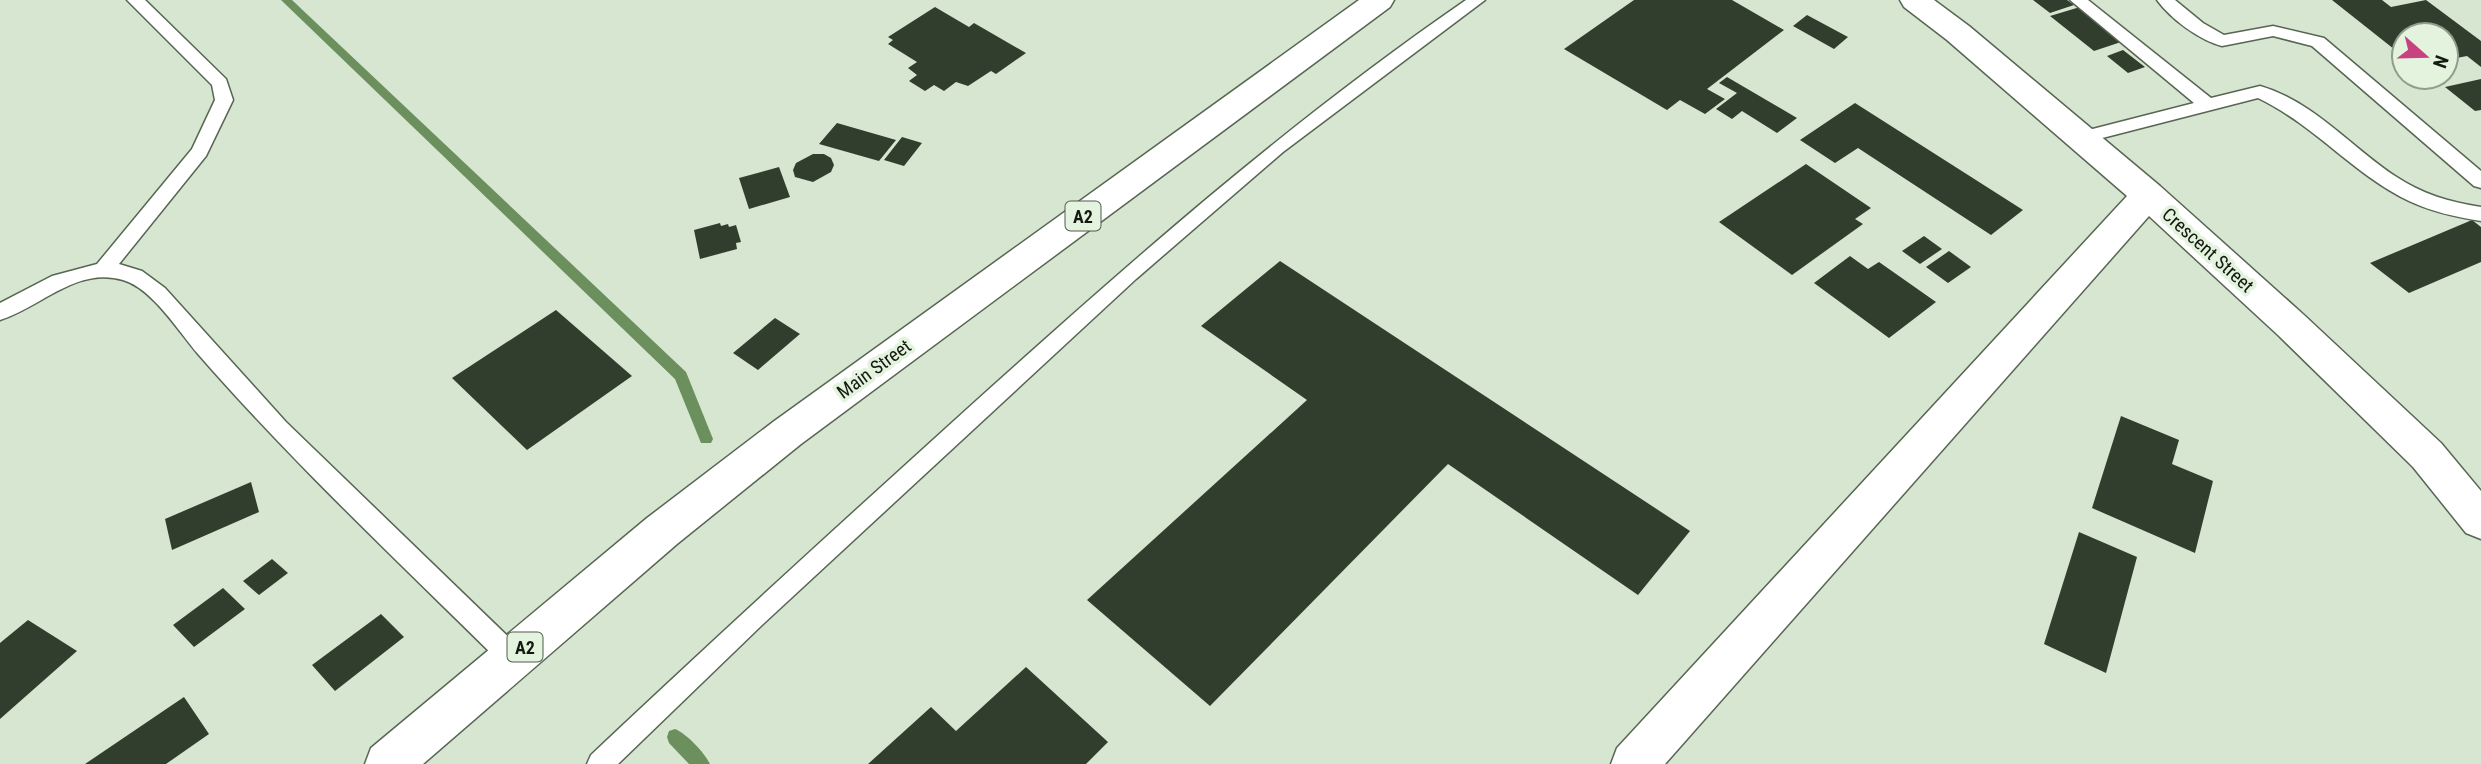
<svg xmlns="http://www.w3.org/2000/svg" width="2481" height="764" font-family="'Roboto Condensed',sans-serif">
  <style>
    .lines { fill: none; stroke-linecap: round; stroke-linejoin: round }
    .stream { fill: #6b8f5d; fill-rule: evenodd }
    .building { fill: #323e2d }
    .service-casing { stroke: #576552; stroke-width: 3 }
    .minor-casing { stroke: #576552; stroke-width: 3 }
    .trunk-casing { stroke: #576552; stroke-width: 3 }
    .service { fill: #fff; fill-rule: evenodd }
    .minor { fill: #fff; fill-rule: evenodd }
    .trunk { fill: #fff; fill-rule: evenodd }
    .labels { text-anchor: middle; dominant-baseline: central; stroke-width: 7; stroke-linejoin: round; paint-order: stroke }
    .shield { fill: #e3f3dd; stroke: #525b4f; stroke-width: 2 }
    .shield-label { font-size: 18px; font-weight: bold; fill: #141a12 }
    .street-label { font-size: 19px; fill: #141a12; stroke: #e3f3dd }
  </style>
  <rect width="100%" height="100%" fill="#d6e6d0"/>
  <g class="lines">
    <path class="stream" d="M 281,0 L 292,0 L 686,372 L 713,439 L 711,443 L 701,443 L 675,379 Z
      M 675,729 C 687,734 704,752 710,764 L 689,764 L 669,743 L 667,737 L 669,731 Z"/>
  </g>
  <path class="building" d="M 1634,0 L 1732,0 L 1784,30 L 1707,89 L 1725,99 L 1705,114 L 1680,100 L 1667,110 L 1564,49 Z
    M 2033,0 L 2067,0 L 2074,5 L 2050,13 Z
    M 2332,0 L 2382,0 L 2391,7 L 2426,0 L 2481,41 L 2481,67 L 2467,56 L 2446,60 L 2446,35 L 2404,35 L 2404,57 Z
    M 935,7 L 969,27 L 974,23 L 1026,53 L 996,74 L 991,71 L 968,86 L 956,82 L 944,91 L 934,85 L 925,91 L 909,81 L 917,75 L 908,68 L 917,62 L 888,44 L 893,40 L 888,37 Z
    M 2080,7 L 2124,41 L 2094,51 L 2050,16 Z
    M 1807,15 L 1848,37 L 1834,49 L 1793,26 Z
    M 2123,50 L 2145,67 L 2128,73 L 2107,56 Z
    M 1727,77 L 1797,118 L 1777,133 L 1742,111 L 1732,119 L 1716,109 L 1737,93 L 1719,83 Z
    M 2481,79 L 2481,110 L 2475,111 L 2445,87 Z
    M 1855,103 L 2023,210 L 1991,235 L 1858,148 L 1835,163 L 1800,140 Z
    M 837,123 L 896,140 L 879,161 L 819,144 Z
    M 902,137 L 922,143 L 904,166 L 884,160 Z
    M 813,154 L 824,154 L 831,158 L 834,165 L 831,172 L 813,182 L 795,177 L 793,170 L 796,163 Z
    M 1806,164 L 1871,208 L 1855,219 L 1863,224 L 1792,275 L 1719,222 Z
    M 779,167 L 790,197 L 749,209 L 739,178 Z
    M 2472,220 L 2481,227 L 2481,262 L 2409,293 L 2370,263 Z
    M 720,223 L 721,226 L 728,224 L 729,227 L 736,225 L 741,242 L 736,243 L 737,249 L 700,259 L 694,230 Z
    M 1924,236 L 1942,249 L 1920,264 L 1902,251 Z
    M 1949,251 L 1971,267 L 1948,283 L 1926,267 Z
    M 1850,256 L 1868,269 L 1879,262 L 1936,302 L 1889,338 L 1814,283 Z
    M 1280,261 L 1690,531 L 1638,595 L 1448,464 L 1210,706 L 1087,600 L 1307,400 L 1201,326 Z
    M 556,310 L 632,376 L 527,450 L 452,378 Z
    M 775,318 L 800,334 L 758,370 L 733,353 Z
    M 2121,416 L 2179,440 L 2172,464 L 2213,481 L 2195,553 L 2092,508 Z
    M 251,482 L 259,512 L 172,550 L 165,519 Z
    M 2079,532 L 2137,557 L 2106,673 L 2044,644 Z
    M 272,559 L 288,573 L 259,595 L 243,581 Z
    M 223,588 L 245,609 L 194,647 L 173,625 Z
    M 381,614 L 404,637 L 335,691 L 312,665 Z
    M 28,620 L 77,651 L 0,719 L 0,643 Z
    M 1026,667 L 1108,742 L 1086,764 L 868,764 L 931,707 L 956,731 Z
    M 184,697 L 209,734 L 166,764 L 85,764 Z"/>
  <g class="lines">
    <defs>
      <path id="service" d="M 127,0 L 145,0 L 226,79 L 233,100 L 206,156 L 119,264 L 142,271 L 165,288 L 286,422 L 522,650 L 525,658 L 522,666 L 513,669 L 504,666 C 401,564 294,464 198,354 C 179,332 152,288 123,280 C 77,266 41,307 0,320 L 0,303 L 52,276 L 97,264 L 192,149 L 215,100 L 212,85 Z
        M 1466,0 L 1485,0 L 1283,152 L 1136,279 L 762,625 L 618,764 L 587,764 L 591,755 C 715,638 841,523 967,409 C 1129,263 1286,124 1466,0 Z
        M 2070,0 L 2088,0 L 2211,98 L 2260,86 C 2313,101 2351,147 2395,176 C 2422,194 2449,202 2481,207 L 2481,221 C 2456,217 2432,212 2409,201 C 2354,175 2316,126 2258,98 L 2079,144 L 2073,142 L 2070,138 L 2073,134 L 2194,103 Z
        M 2157,0 L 2175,0 L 2203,23 L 2224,35 L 2273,26 L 2324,38 L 2481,171 L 2481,188 L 2474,186 L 2312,46 L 2273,36 L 2222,46 C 2199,40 2171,19 2157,0 Z"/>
      <path id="minor" d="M 1900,0 L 1934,0 L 1969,26 L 2160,186 L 2304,315 L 2441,443 L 2481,491 L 2481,539 L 2466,533 L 2413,467 L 2278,335 L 2149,216 L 1665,764 L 1611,764 L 1617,748 L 2127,196 L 1947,40 L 1904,7 Z"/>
      <path id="trunk" d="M 1359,0 L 1394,0 L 1390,7 L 801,444 L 677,544 L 423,764 L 365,764 L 371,748 L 647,518 L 773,422 Z"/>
    </defs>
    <use href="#service" class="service-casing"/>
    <use href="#minor" class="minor-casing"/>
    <use href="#trunk" class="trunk-casing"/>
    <use href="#service" class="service"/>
    <use href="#minor" class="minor"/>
    <use href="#trunk" class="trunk"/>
  </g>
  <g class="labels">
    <g class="shield">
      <rect x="1065.5" y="201.5" width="35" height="29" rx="5"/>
      <rect x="507.5" y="632.5" width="35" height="29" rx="5"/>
    </g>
    <g class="shield-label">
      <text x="1083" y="216">A2</text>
      <text x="525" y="647">A2</text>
    </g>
    <g class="street-label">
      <text transform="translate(2208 250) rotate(42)">Crescent Street</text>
      <text transform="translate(874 369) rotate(-36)">Main Street</text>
    </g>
  </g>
  <g transform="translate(2425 56) rotate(110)"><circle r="33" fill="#e3f3dd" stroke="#909c8c" stroke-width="2"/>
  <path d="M0-5L12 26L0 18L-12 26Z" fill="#c84181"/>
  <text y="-10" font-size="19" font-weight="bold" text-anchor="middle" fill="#141a12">N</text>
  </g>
</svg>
